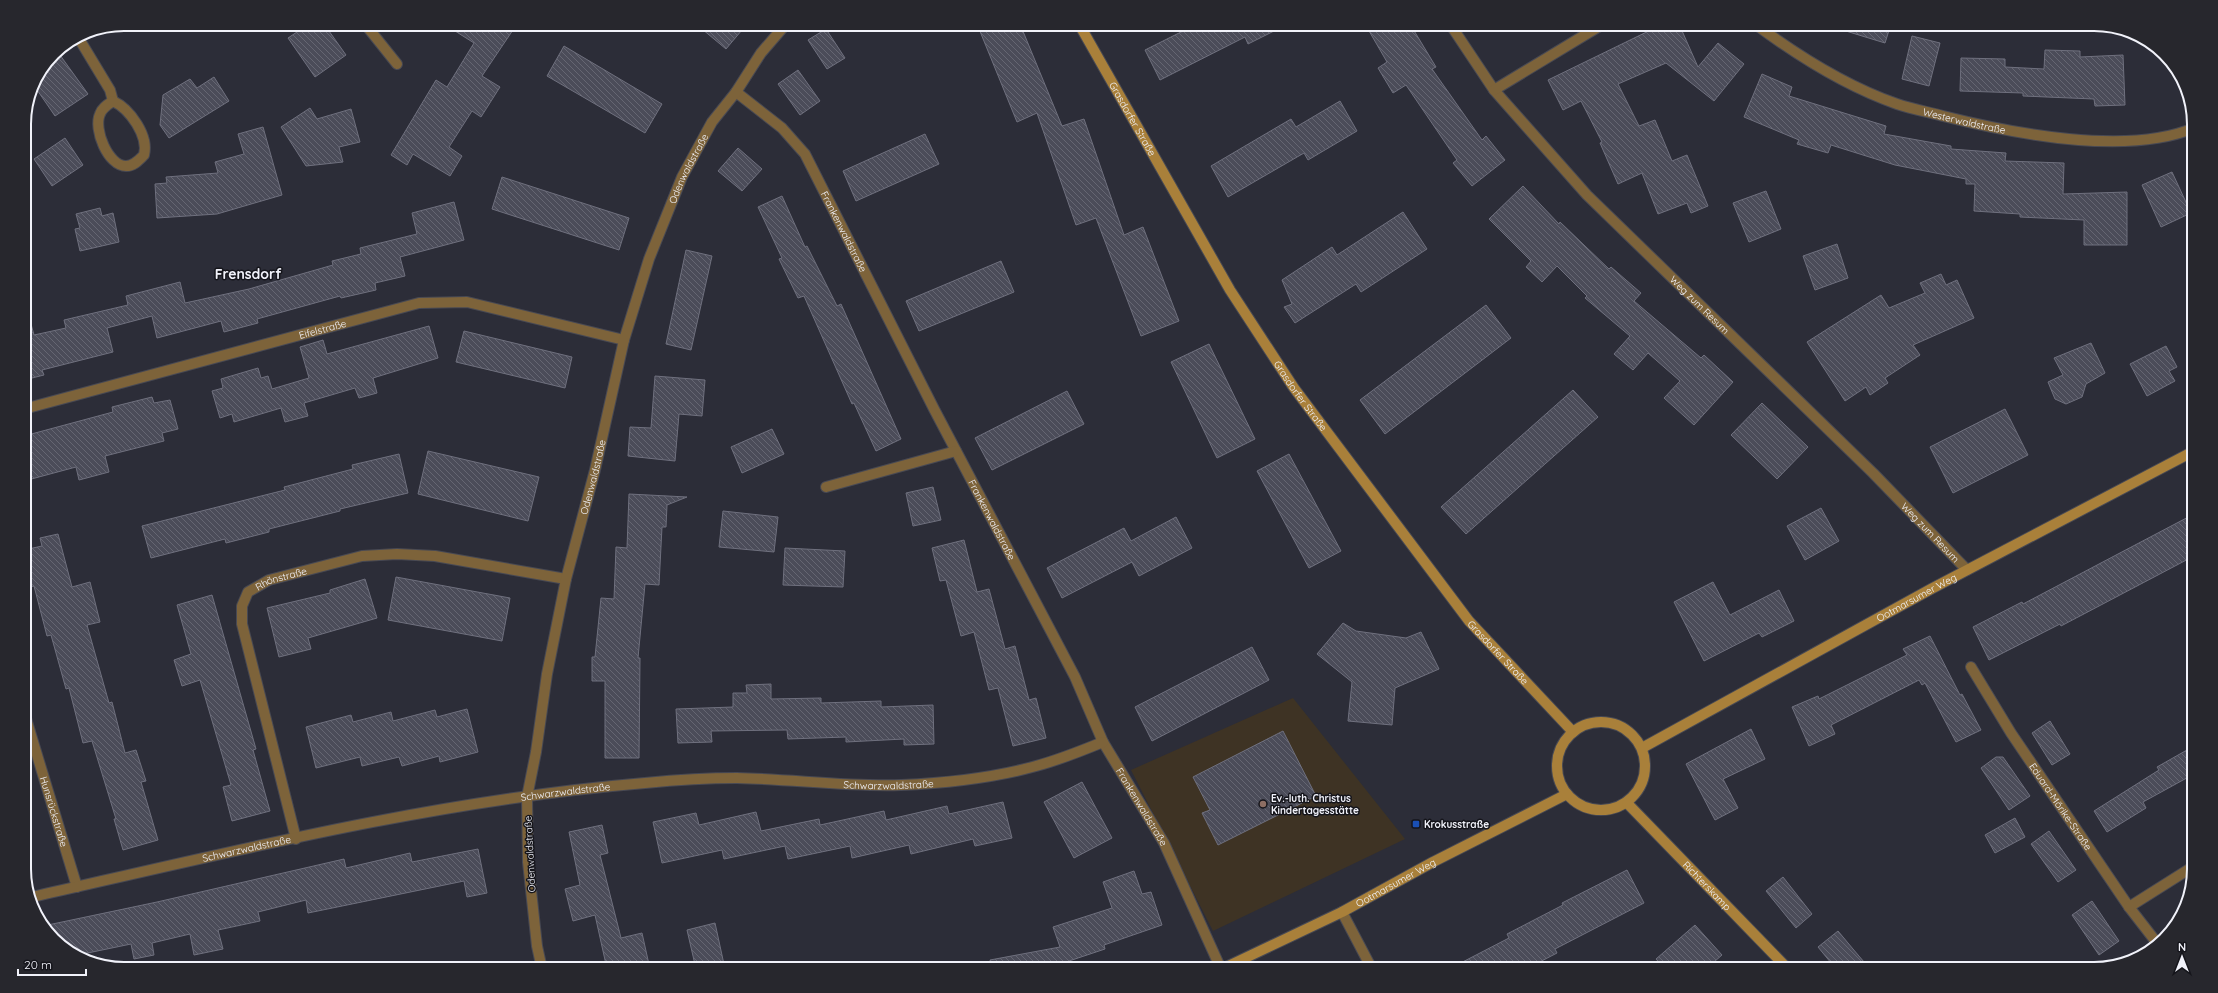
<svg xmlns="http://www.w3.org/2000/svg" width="2218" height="993" font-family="Quicksand,sans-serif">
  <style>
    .education { fill: #3e3324 }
    .building { fill: url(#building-back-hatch); stroke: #6f707e }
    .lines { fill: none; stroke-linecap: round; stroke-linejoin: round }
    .street-casing { stroke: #484953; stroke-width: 12 }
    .secondary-casing { stroke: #484953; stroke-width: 12 }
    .street { stroke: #7d633a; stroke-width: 10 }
    .secondary { stroke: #a9803a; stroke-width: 10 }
    .education-dot { fill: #8d6e63; stroke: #15151b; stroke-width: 1.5 }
    .transit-dot { fill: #1a4fb4; stroke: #15151b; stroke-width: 1.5 }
    .labels { text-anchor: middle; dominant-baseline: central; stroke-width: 3; stroke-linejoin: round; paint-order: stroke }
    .street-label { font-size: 10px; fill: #f1f2fa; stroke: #15151b }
    .poi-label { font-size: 10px; font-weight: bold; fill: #f1f2fa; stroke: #15151b; text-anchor: start }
    .district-label { font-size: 14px; font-weight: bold; fill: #f1f2fa; stroke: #15151b }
    .rim { fill: none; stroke: #f1f2fa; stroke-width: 2 }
  </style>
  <defs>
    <pattern id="building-back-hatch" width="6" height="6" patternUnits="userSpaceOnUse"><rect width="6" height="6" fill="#4b4c59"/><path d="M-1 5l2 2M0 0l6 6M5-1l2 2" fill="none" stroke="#656672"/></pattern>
  </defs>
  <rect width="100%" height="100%" fill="#2c2d38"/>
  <path class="education" d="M 1293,698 L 1405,839 L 1213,931 L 1131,770 Z"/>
  <path class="building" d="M 309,24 L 324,24 L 346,55 L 315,77 L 288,38 Z
    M 444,24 L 517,24 L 482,76 L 500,87 L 481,117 L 472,111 L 449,147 L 462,156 L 450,176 L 413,154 L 407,165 L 391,155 L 436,80 L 447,87 L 474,43 Z
    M 696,24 L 747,24 L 726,49 Z
    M 977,24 L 1020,24 L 1062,126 L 1084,119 L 1124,235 L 1143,227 L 1179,321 L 1141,336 L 1096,218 L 1076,225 L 1037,113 L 1017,122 Z
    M 1197,24 L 1288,24 L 1248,44 L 1245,37 L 1160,80 L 1145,50 Z
    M 1365,24 L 1410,24 L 1436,67 L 1432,69 L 1482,140 L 1486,136 L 1505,160 L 1472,186 L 1453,163 L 1457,160 L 1406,85 L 1393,93 L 1378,68 L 1387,62 Z
    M 1663,24 L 1679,24 L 1698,67 L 1718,43 L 1744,64 L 1714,101 L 1666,63 L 1618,84 L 1639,126 L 1655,120 L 1672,161 L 1687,155 L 1708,206 L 1691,213 L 1687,203 L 1658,214 L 1642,173 L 1618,184 L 1600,143 L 1602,142 L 1581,101 L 1563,110 L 1548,80 Z
    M 1837,24 L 1891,24 L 1885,43 L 1836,28 Z
    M 826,29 L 845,58 L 827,69 L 808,40 Z
    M 1912,36 L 1940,43 L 1929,86 L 1902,79 Z
    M 564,46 L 662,104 L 645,133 L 547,76 Z
    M 2045,50 L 2080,51 L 2080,57 L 2123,55 L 2125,105 L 2095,106 L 2094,99 L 2023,96 L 2023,93 L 1960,91 L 1961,58 L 2005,59 L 2005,67 L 2044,69 Z
    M 60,55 L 88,94 L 55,116 L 33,84 L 47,63 Z
    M 798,70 L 820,101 L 800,115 L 778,84 Z
    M 1762,74 L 1792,87 L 1789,96 L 1886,126 L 1884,134 L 1951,146 L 1951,149 L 2006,153 L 2005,161 L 2064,163 L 2063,194 L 2127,192 L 2127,245 L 2084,245 L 2084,220 L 2020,217 L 2020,214 L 1974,211 L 1975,184 L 1966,184 L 1966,179 L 1895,165 L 1831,145 L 1828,153 L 1797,144 L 1799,140 L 1744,117 Z
    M 214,77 L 229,101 L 169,138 L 160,125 L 163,95 L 190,79 L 197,88 Z
    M 1340,101 L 1357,131 L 1308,160 L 1304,153 L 1228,197 L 1211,166 L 1291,119 L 1296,127 Z
    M 310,108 L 317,119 L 351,109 L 360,142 L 339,147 L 343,162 L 306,166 L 281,127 Z
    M 263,127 L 282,195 L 217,214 L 157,218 L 155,184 L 167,183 L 166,177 L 218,173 L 215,162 L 244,154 L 238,134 Z
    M 925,134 L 939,164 L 856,201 L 843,171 Z
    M 65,138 L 83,165 L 52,186 L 34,159 Z
    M 738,148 L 762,169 L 742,191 L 718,171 Z
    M 2172,172 L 2191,213 L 2161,227 L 2142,185 Z
    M 502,177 L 629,218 L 619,250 L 492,209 Z
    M 1523,186 L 1559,224 L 1560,222 L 1609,269 L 1611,267 L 1641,293 L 1634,301 L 1701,358 L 1704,355 L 1733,382 L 1694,425 L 1664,398 L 1680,381 L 1648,353 L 1633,370 L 1614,354 L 1630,336 L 1585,298 L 1587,296 L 1557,266 L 1542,282 L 1526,267 L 1531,261 L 1489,219 Z
    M 1766,191 L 1781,229 L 1749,242 L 1733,203 Z
    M 782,196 L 805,247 L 807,246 L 837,306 L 841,304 L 901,439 L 876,451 L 854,403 L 852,404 L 804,296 L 798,298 L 779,259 L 782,258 L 758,207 Z
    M 454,202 L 464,240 L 400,257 L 405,276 L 375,283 L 376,290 L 341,298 L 340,296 L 257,319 L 258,323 L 224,332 L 221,321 L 157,338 L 152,316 L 107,328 L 113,352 L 42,370 L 44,375 L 24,380 L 24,325 L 31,324 L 34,335 L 66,328 L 64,320 L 128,305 L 126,296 L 180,282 L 185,303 L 249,289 L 333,265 L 332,261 L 361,254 L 360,248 L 417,234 L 412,213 Z
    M 100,208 L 102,216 L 113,213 L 119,242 L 80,251 L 75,229 L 80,228 L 76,214 Z
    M 1403,212 L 1427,249 L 1361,292 L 1356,284 L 1295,323 L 1284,307 L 1292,304 L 1282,280 L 1332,247 L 1337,255 Z
    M 1837,244 L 1848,278 L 1815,290 L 1803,256 Z
    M 686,250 L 712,256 L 691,350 L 666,344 Z
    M 1001,261 L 1014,292 L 919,331 L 906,301 Z
    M 1941,274 L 1946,285 L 1957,280 L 1974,318 L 1913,345 L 1920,355 L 1885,378 L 1888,383 L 1870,395 L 1866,387 L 1845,401 L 1807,342 L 1881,295 L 1889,308 L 1925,293 L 1920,283 Z
    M 1486,305 L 1511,338 L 1385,434 L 1360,400 Z
    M 429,326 L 438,358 L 373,378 L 377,393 L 359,398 L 355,388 L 304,403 L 308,416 L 285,422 L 281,408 L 234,422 L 232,414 L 220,418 L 212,391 L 223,388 L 221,379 L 258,368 L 261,378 L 268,376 L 272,389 L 309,378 L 300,347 L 323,340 L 327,354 Z
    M 464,331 L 572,357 L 565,388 L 456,362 Z
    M 2091,343 L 2105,373 L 2086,384 L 2082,397 L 2066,404 L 2055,399 L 2048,382 L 2063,375 L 2054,358 Z
    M 1209,344 L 1255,439 L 1217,458 L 1171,362 Z
    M 2166,346 L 2177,367 L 2169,371 L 2175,381 L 2147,396 L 2130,364 Z
    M 655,376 L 705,380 L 702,416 L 679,414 L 675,461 L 628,456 L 630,427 L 651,428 Z
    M 1573,390 L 1598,417 L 1466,534 L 1441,507 Z
    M 1067,391 L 1084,424 L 992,470 L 975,438 Z
    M 152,397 L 154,403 L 170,400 L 178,429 L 162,433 L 164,441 L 105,456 L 109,472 L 79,480 L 76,467 L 24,481 L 24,436 L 113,412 L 112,407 Z
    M 1762,403 L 1808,447 L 1777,479 L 1731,435 Z
    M 2005,409 L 2028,455 L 1953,493 L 1930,447 Z
    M 772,429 L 784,454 L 742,473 L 731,447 Z
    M 428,451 L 539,477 L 528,521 L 418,494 Z
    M 399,454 L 408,493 L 340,509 L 340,511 L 269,529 L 269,532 L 226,543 L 225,539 L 151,558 L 142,526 L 285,490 L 284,487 L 353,469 L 352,465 Z
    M 1289,454 L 1341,551 L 1309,568 L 1257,471 Z
    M 933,487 L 941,520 L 913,526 L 906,493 Z
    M 629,494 L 687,497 L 667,505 L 666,527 L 662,527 L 659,585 L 645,584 L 638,658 L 640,658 L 639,758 L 605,758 L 605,681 L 592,681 L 592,657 L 595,657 L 601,598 L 614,599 L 616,547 L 627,548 Z
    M 1821,508 L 1839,541 L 1805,560 L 1787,526 Z
    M 723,511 L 778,517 L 774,552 L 719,547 Z
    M 2194,514 L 2194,556 L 2061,626 L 2060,624 L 1989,660 L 1973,627 L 2022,602 L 2023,604 Z
    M 1176,517 L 1192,548 L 1139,576 L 1132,562 L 1062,598 L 1047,568 L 1124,528 L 1131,541 Z
    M 58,534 L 72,587 L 90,582 L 100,622 L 87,625 L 109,703 L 112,702 L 125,753 L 136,750 L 146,781 L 141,782 L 158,840 L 123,850 L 114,819 L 116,819 L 92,741 L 83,743 L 69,688 L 66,689 L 51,635 L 47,636 L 34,586 L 24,588 L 24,550 L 42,546 L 40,538 Z
    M 964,540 L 977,592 L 989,589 L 1005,649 L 1015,646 L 1029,700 L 1036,698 L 1046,738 L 1013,746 L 998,688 L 989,690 L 974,632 L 961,636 L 946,580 L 940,581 L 932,548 Z
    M 785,548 L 845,551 L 843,587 L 783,585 Z
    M 396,577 L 510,598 L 502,641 L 388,620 Z
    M 365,579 L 377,618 L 308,638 L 311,649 L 279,657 L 267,608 L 330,593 L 330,590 Z
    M 1713,582 L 1730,615 L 1779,590 L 1794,621 L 1762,637 L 1759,633 L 1704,661 L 1674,602 Z
    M 212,595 L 256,749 L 253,750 L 270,811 L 232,821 L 223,787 L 231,785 L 200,680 L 182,686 L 174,660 L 191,654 L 177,605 Z
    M 1343,623 L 1356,631 L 1406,638 L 1421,632 L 1439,669 L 1395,688 L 1392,725 L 1348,721 L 1352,682 L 1317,654 Z
    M 1930,636 L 1960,695 L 1962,694 L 1981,730 L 1956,742 L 1925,683 L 1922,685 L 1919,680 L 1831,725 L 1835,734 L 1809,746 L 1792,707 L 1818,696 L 1819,699 L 1907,655 L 1903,649 Z
    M 1252,647 L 1269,680 L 1152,741 L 1135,707 Z
    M 771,684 L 771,699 L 821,698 L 821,703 L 881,701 L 881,707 L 933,705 L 934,744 L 904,745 L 904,739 L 846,742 L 846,737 L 788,739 L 787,730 L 711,731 L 712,742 L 678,743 L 676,709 L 733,707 L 733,693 L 747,693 L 746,685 Z
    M 467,709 L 478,752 L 440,762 L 439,756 L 402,766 L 399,757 L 362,766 L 360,757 L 316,768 L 306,727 L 351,715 L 353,722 L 391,712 L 393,721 L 435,710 L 437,717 Z
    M 2050,721 L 2070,754 L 2052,765 L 2032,733 Z
    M 1751,729 L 1765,759 L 1723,779 L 1738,808 L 1715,820 L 1686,764 Z
    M 1283,731 L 1316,796 L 1218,845 L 1202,813 L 1210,810 L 1193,777 Z
    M 2194,746 L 2194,774 L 2143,802 L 2146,808 L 2107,832 L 2094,811 L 2159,770 L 2157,767 Z
    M 1996,757 L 2003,757 L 2030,796 L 2009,810 L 1981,768 Z
    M 1082,782 L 1112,838 L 1074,858 L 1044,802 Z
    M 1003,802 L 1012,838 L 975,846 L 973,839 L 911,854 L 909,845 L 852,858 L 850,846 L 788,859 L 785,846 L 724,859 L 722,850 L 662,863 L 653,822 L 696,813 L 699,825 L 756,812 L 761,831 L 819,819 L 820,825 L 884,811 L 886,820 L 947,806 L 949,814 Z
    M 2015,818 L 2025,837 L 1995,853 L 1985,835 Z
    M 602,825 L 608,853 L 600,855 L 621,938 L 642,933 L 650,969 L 607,969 L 595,915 L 573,921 L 565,889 L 580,885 L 569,832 Z
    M 2049,831 L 2076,870 L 2058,882 L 2031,844 Z
    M 478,849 L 487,893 L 467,897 L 464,881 L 308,913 L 306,900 L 258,912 L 260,921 L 218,930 L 223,949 L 194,955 L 190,934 L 152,943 L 154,955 L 134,959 L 131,944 L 78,955 L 45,930 L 43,926 L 157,902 L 344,859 L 346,868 L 410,853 L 412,862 Z
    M 1627,870 L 1644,903 L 1555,949 L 1557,953 L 1526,969 L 1449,969 L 1509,938 L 1507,934 L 1563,905 L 1562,903 Z
    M 1134,871 L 1142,894 L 1151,892 L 1162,925 L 1104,945 L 1105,949 L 1045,969 L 991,969 L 990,960 L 1060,947 L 1053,927 L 1112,908 L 1103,882 Z
    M 1783,877 L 1812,914 L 1796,928 L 1766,891 Z
    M 2092,901 L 2119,941 L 2099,955 L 2072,915 Z
    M 715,923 L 725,969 L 696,969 L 687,930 Z
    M 1695,925 L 1722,955 L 1706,969 L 1665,969 L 1656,959 Z
    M 1838,931 L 1853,949 L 1870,969 L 1836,969 L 1818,947 Z"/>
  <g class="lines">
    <defs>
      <g id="street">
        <path d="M 365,24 L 397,64"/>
        <path id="s1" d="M 1450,24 L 1494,90 L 1587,195 L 1873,473 L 1967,570"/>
        <path id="s2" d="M 1755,24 C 1798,56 1845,86 1897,104 C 1912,109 1928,112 1943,116 C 2011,133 2127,156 2194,128"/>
        <path d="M 78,37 L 110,90 L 113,101"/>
        <path d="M 1494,90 L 1603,24"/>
        <path id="s3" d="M 736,92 L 782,128 L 805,154 L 934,409 L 1075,677 L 1103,742 L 1164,843 L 1221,969"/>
        <path d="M 113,101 C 130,109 149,136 144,155 C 139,160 134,166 126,166 C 108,166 93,129 100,114 C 102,108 107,105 113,101 Z"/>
        <path id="s4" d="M 24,409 L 419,303 L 467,302 L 624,340"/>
        <path d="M 826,487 L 956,451"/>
        <path id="s5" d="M 1971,667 L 2011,733 L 2129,907 L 2157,943"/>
        <path id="s6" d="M 24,712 L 77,887"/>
        <path id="s7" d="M 296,839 L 242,624 L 242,606 L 248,592 L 269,580 L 362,556 L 397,554 L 435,556 L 566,579"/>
        <path id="s8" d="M 32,897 C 234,851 438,800 645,783 C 675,780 707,778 737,778 C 792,779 847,787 901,785 C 946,783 993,778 1036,766 C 1059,760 1081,751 1103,742"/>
        <path d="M 2129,907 L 2194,866"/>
        <path d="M 1342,912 L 1372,969"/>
        <path id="s9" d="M 542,969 L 537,946 L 528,862 L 527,797 L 536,752 L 547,674 L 566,579 L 595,470 L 624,340 L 649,259 L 682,177 L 712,122 L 736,92 L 761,53 L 786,24"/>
      </g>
      <g id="secondary">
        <path id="s10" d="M 1079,24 L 1230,290 L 1294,388 L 1469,621 L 1573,732"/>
        <circle cx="1601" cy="766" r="44"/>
        <path id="s11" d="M 1642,748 L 1931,589 L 2194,451"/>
        <path id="s12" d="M 1627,803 L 1788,969"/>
        <path id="s13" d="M 1222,969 L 1342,912 L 1433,862 L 1567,794"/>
      </g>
    </defs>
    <use href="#street" class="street-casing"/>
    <use href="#secondary" class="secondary-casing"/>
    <use href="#street" class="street"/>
    <use href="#secondary" class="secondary"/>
  </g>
  <circle class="education-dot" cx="1263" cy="804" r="4"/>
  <rect class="transit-dot" x="1412" y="820" width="8" height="8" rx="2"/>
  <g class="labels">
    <g class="street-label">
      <text stroke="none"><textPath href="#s10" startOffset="109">Grasdorfer Straße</textPath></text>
      <text stroke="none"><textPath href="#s2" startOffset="233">Westerwaldstraße</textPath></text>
      <text stroke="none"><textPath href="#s9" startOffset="824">Odenwaldstraße</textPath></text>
      <text stroke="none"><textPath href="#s3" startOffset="180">Frankenwaldstraße</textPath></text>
      <text stroke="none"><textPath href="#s1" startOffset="377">Weg zum Resum</textPath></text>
      <text stroke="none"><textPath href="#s4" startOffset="309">Eifelstraße</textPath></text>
      <text stroke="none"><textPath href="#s10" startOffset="433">Grasdorfer Straße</textPath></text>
      <text stroke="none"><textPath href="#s9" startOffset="500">Odenwaldstraße</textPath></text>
      <text stroke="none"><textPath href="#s3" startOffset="504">Frankenwaldstraße</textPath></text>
      <text stroke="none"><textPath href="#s1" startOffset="701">Weg zum Resum</textPath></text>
      <text stroke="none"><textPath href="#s7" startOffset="291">Rhönstraße</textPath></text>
      <text stroke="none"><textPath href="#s11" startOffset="313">Ootmarsumer Weg</textPath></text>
      <text stroke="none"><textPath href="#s10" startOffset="757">Grasdorfer Straße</textPath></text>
      <text stroke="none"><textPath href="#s8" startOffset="868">Schwarzwaldstraße</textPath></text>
      <text stroke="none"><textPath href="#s8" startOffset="544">Schwarzwaldstraße</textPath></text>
      <text stroke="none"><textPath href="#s3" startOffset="828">Frankenwaldstraße</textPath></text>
      <text stroke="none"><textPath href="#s5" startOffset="166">Eduard-Mörike-Straße</textPath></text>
      <text stroke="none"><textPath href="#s6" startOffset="104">Hunsrückstraße</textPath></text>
      <text stroke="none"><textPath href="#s8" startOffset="220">Schwarzwaldstraße</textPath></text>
      <text transform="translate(530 854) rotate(-93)">Odenwaldstraße</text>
      <text stroke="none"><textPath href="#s13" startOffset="194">Ootmarsumer Weg</textPath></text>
      <text stroke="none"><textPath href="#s12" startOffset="115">Richterskamp</textPath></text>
    </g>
    <g class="poi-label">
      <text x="1271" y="798">Ev.-luth. Christus<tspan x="1271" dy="12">Kindertagesstätte</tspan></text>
      <text x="1424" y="824">Krokusstraße</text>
    </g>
    <g class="district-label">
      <text x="248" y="274">Frensdorf</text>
    </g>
  </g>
  <path d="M0 0H2218V993H0ZM124 31H2094A93 93 0 0 1 2187 124V869A93 93 0 0 1 2094 962H124A93 93 0 0 1 31 869V124A93 93 0 0 1 124 31Z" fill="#27272d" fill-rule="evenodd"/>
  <path class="rim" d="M124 31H2094A93 93 0 0 1 2187 124V869A93 93 0 0 1 2094 962H124A93 93 0 0 1 31 869V124A93 93 0 0 1 124 31Z"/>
  <g transform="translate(2182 957)" stroke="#15151b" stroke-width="3" paint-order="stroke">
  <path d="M0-3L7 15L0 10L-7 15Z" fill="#f1f2fa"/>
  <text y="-6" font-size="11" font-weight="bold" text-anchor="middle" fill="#f1f2fa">N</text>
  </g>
  <path d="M18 969v6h68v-6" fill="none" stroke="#f1f2fa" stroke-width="2"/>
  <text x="24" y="969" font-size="12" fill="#f1f2fa" stroke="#15151b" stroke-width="3" paint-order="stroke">20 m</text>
</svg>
